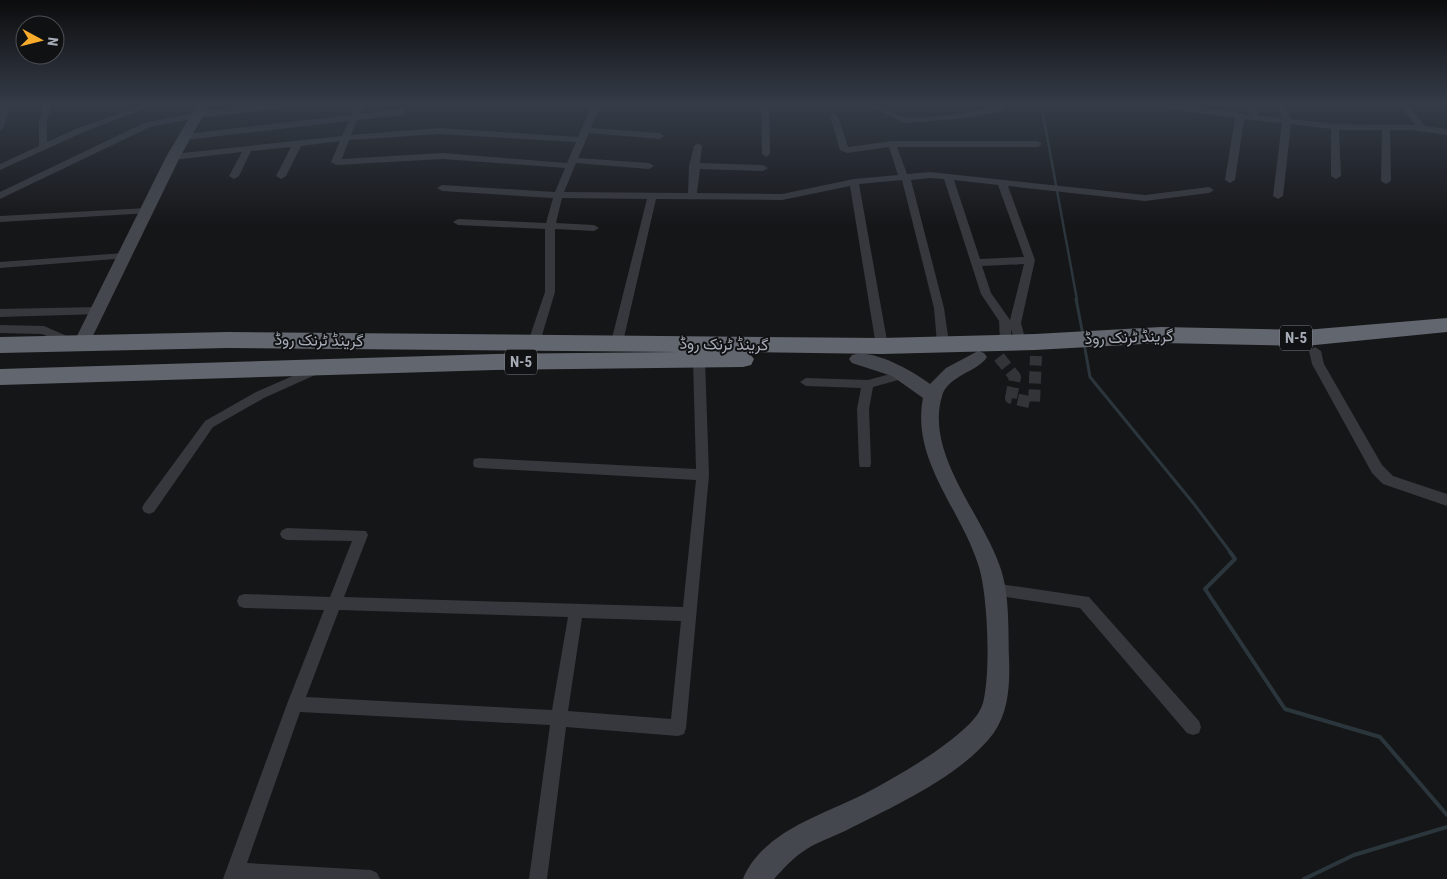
<svg xmlns="http://www.w3.org/2000/svg" width="1447" height="879" font-family="'Roboto Condensed',Vazirmatn,sans-serif">
  <style>
    .lines { fill: none; stroke-linecap: round; stroke-linejoin: round }
    .stream-far2 { stroke: #2b353c; stroke-width: 2.5 }
    .stream-far1 { stroke: #2b353c; stroke-width: 3 }
    .stream { stroke: #2b353c; stroke-width: 4 }
    .street-tunnel { stroke: #323438; stroke-width: 12; stroke-dasharray: 12 6; stroke-linecap: butt }
    .street { fill: #36383d; fill-rule: evenodd }
    .secondary { fill: #44474d; fill-rule: evenodd }
    .highway { fill: #62666e; fill-rule: evenodd }
    .labels { text-anchor: middle; dominant-baseline: central; stroke-width: 4; stroke-linejoin: round; paint-order: stroke }
    .shield { fill: #101113; stroke: #7a7e86; stroke-width: 1 }
    .shield-label { font-size: 15px; font-weight: bold; fill: #a7adb8 }
    .street-label { font-size: 16px; fill: #a7adb8; stroke: #101113 }
  </style>
  <rect width="100%" height="100%" fill="#151618"/>
  <g class="lines">
    <path class="stream-far2" d="M 1041,103 L 1077,300"/>
    <path class="stream-far1" d="M 1076,299 L 1083,335
      M 1084,343 L 1090,377 L 1194,504 L 1231,553"/>
    <path class="stream" d="M 1230,552 L 1235,559 L 1205,589 L 1285,709 L 1380,737 L 1447,815
      M 1304,879 L 1354,855 L 1447,827"/>
    <path class="street-tunnel" d="M 999,357 L 1015,377 L 1011,398 L 1034,403 L 1036,356"/>
    <path class="street" d="M 15,103 L 32,103 L 9,109 L 4,127 L 0,130 L 0,105 Z
      M 44,103 L 52,103 L 47,122 L 47,142 L 78,128 L 148,103 L 159,103 L 84,132 L 0,170 L 0,164 L 39,146 L 39,122 Z
      M 281,103 L 306,103 L 302,106 L 197,118 L 150,127 L 0,199 L 0,192 L 144,123 L 197,112 Z
      M 356,103 L 364,103 L 360,114 L 402,109 L 406,112 L 402,115 L 357,120 L 351,135 L 439,128 L 578,137 L 590,109 L 534,106 L 530,103 L 601,103 L 591,128 L 660,133 L 664,136 L 660,139 L 589,133 L 578,158 L 649,163 L 654,166 L 649,169 L 576,163 L 564,192 L 688,193 L 689,166 L 694,146 L 698,143 L 702,146 L 700,163 L 763,165 L 768,168 L 763,171 L 700,169 L 697,193 L 782,194 L 854,179 L 898,175 L 889,147 L 847,153 L 840,150 L 830,116 L 834,113 L 838,116 L 848,147 L 892,141 L 1038,141 L 1042,144 L 1038,147 L 897,147 L 907,174 L 930,172 L 1145,195 L 1209,187 L 1214,190 L 1209,193 L 1145,201 L 1008,186 L 1035,260 L 1021,323 L 1026,342 L 1024,345 L 1016,345 L 1011,329 L 1012,342 L 1006,346 L 1000,342 L 999,321 L 981,294 L 944,179 L 930,178 L 911,180 L 944,308 L 949,343 L 943,347 L 937,343 L 934,308 L 902,180 L 859,184 L 888,346 L 882,350 L 876,346 L 850,186 L 782,200 L 656,199 L 623,342 L 617,346 L 611,342 L 647,199 L 562,198 L 556,223 L 594,225 L 599,228 L 594,231 L 555,229 L 555,292 L 540,342 L 534,346 L 528,342 L 545,292 L 545,229 L 458,225 L 453,222 L 458,219 L 546,223 L 553,198 L 442,191 L 437,188 L 442,185 L 555,192 L 565,168 L 443,159 L 336,165 L 331,162 L 340,141 L 301,146 L 286,176 L 281,179 L 276,176 L 291,147 L 251,151 L 239,176 L 234,179 L 229,176 L 242,152 L 173,160 L 168,157 L 173,154 L 342,136 L 349,121 L 185,140 L 181,137 L 185,134 L 351,115 ZM 439,134 L 576,142 L 567,163 L 443,153 L 342,159 L 349,140 ZM 954,180 L 998,185 L 1024,257 L 980,259 ZM 1024,264 L 1010,320 L 991,293 L 982,266 Z
      M 684,103 L 709,103 L 710,104 C 704,108 689,107 684,103 Z
      M 761,103 L 769,103 L 770,154 L 766,157 L 762,154 Z
      M 864,103 C 881,103 893,116 907,117 C 936,119 967,112 996,107 L 996,103 L 1004,103 L 1004,109 L 1000,112 L 958,119 L 904,123 Z
      M 1143,103 L 1164,103 L 1250,115 L 1246,103 L 1254,103 L 1259,116 L 1282,118 L 1276,103 L 1284,103 L 1291,119 L 1335,124 L 1415,125 L 1398,103 L 1406,103 L 1425,126 L 1447,129 L 1447,135 L 1411,130 L 1390,130 L 1391,181 L 1386,184 L 1381,181 L 1382,130 L 1339,130 L 1341,176 L 1336,179 L 1331,176 L 1331,129 L 1291,124 L 1283,196 L 1278,199 L 1273,196 L 1282,123 L 1244,119 L 1235,180 L 1230,183 L 1225,180 L 1235,118 L 1147,106 Z
      M 147,208 L 152,211 L 150,213 L 0,222 L 0,216 Z
      M 124,253 L 128,254 L 128,258 L 0,268 L 0,262 Z
      M 97,307 L 101,308 L 102,311 L 101,314 L 0,317 L 0,309 Z
      M 0,325 L 44,326 L 76,340 L 78,343 L 72,347 L 42,334 L 0,333 Z
      M 1315,347 L 1321,351 L 1324,364 L 1382,465 L 1393,476 L 1447,494 L 1447,506 L 1383,484 L 1372,473 L 1312,364 L 1309,351 Z
      M 699,356 L 705,360 L 709,475 L 686,728 L 684,734 L 678,736 L 566,727 L 547,879 L 529,879 L 550,725 L 300,712 L 247,863 L 371,870 L 377,873 L 380,879 L 223,879 L 287,704 L 324,610 L 244,608 L 239,606 L 237,601 L 239,596 L 244,594 L 330,597 L 352,541 L 287,540 L 282,538 L 280,534 L 282,530 L 287,528 L 366,531 L 368,535 L 344,597 L 683,607 L 696,480 L 479,468 L 474,467 L 473,463 L 474,459 L 479,458 L 696,469 L 693,360 ZM 339,610 L 568,617 L 552,710 L 306,697 ZM 582,618 L 681,621 L 671,719 L 568,711 Z
      M 320,364 L 326,368 L 324,371 L 264,398 L 213,427 L 154,512 L 149,514 L 144,512 L 142,508 L 144,504 L 205,421 L 256,392 Z
      M 905,370 L 909,371 L 911,374 L 909,377 L 873,387 L 869,409 L 871,463 L 870,467 L 860,467 L 859,463 L 857,409 L 861,388 L 806,386 L 800,382 L 806,378 L 868,380 Z
      M 993,583 L 1089,597 L 1199,721 L 1201,727 L 1199,733 L 1193,735 L 1187,733 L 1080,608 L 993,595 L 988,594 L 986,589 L 988,584 Z"/>
    <path class="secondary" d="M 198,103 L 210,103 L 180,157 L 89,344 L 87,348 L 81,350 L 75,348 L 73,344 L 166,157 Z
      M 978,351 L 984,353 L 987,357 C 978,372 948,375 942,396 C 925,453 981,513 999,564 C 1010,592 1008,628 1009,658 C 1010,683 1009,712 993,734 C 960,777 892,807 845,831 C 830,838 814,843 801,853 C 791,860 782,870 774,879 L 743,879 C 762,832 822,815 864,794 C 894,778 924,761 951,740 C 963,730 978,719 983,703 C 991,673 988,593 978,564 C 960,508 911,460 923,398 L 892,376 L 852,363 L 849,359 L 852,355 C 873,348 913,371 930,384 L 946,368 Z"/>
    <path class="highway" d="M 1447,318 L 1447,332 L 1305,346 L 1161,343 L 1035,350 L 882,354 L 748,352 L 754,359 L 751,365 L 743,367 L 495,370 L 0,385 L 0,369 L 495,354 L 679,352 L 228,348 L 0,353 L 0,337 L 228,332 L 882,338 L 1035,334 L 1161,327 L 1305,330 Z"/>
  </g>
  <linearGradient id="sky" x2="0" y2="1"><stop stop-color="#0c0c0d"/><stop offset="0.46" stop-color="#353c48"/><stop offset="1" stop-color="#353c48" stop-opacity="0"/></linearGradient>
  <rect width="1447" height="226" fill="url(#sky)"/>
  <g class="labels">
    <g class="shield">
      <rect x="1280" y="325.5" width="32" height="25" rx="4"/>
      <rect x="505" y="349.5" width="32" height="25" rx="4"/>
    </g>
    <g class="shield-label">
      <text x="1296" y="338">N-5</text>
      <text x="521" y="362">N-5</text>
    </g>
    <g class="street-label">
      <text transform="translate(1129 337) rotate(-2)">گرینڈ ٹرنک روڈ</text>
      <text transform="translate(319 340) rotate(1)">گرینڈ ٹرنک روڈ</text>
      <text transform="translate(724 344) rotate(1)">گرینڈ ٹرنک روڈ</text>
    </g>
  </g>
  <g transform="translate(40 40) rotate(97)"><circle r="24" fill="#101113" stroke="#4c4f55"/>
  <path d="M0-4L9 19L0 12L-9 19Z" fill="#f9ab2c"/>
  <text y="-8" font-size="14" font-weight="bold" text-anchor="middle" fill="#a7adb8">N</text>
  </g>
</svg>
